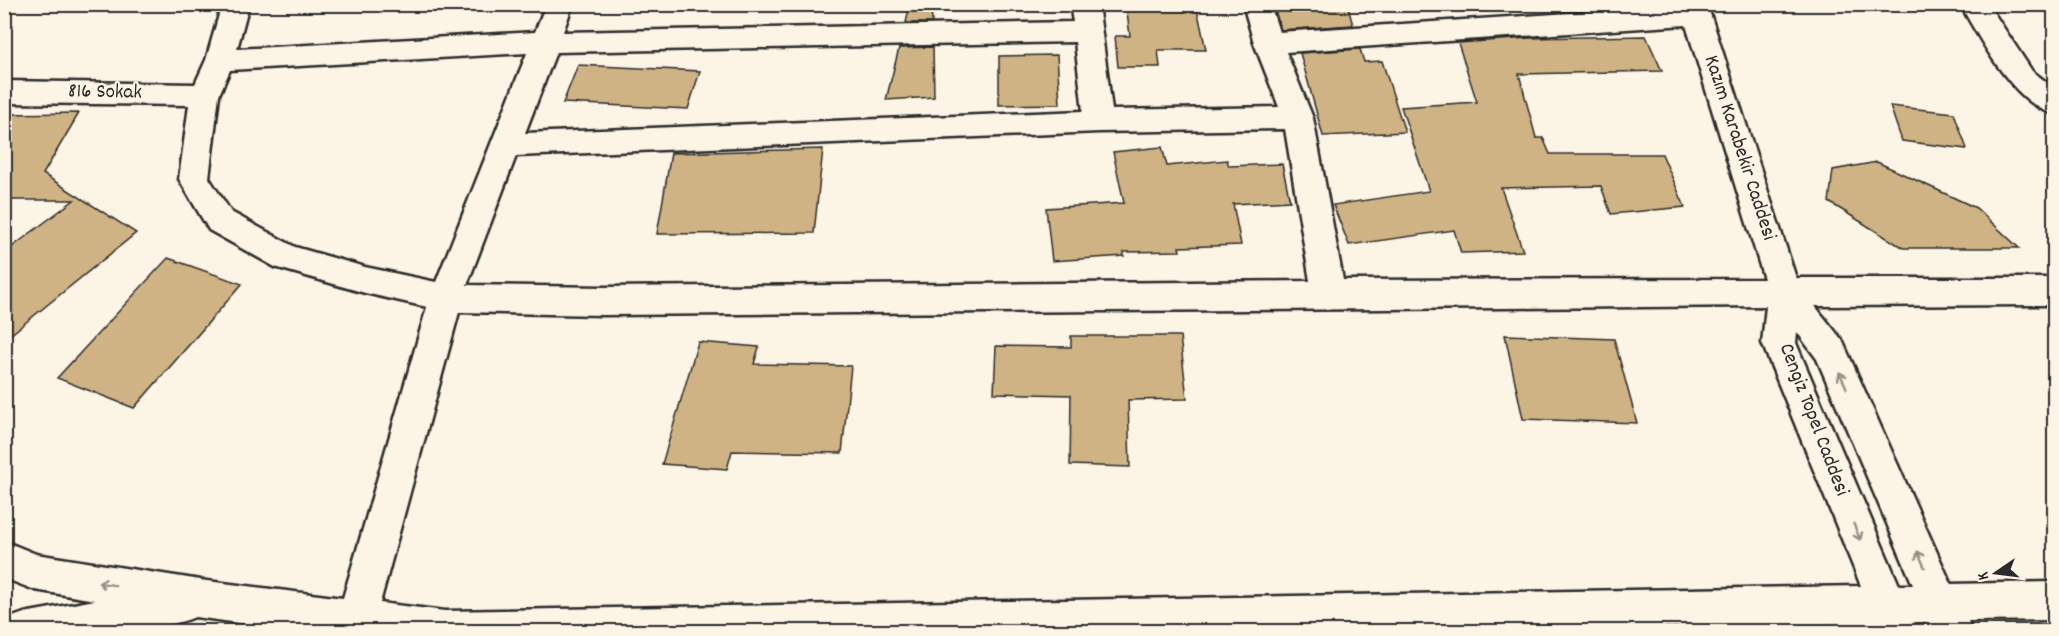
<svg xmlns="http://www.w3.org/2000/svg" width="2059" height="636" font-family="Dekko,sans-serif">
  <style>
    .building { fill: #cfb384; stroke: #2b2b2b; stroke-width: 1.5 }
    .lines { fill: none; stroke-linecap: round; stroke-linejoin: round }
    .minor-casing { stroke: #2b2b2b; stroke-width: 5 }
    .minor { fill: #fcf5e5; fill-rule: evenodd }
    .oneway { stroke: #949088 }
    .labels { text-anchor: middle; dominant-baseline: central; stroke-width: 4.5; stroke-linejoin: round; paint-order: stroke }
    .street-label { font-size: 21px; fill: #2b2b2b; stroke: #fcf5e5 }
  </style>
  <rect width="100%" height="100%" fill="#fcf5e5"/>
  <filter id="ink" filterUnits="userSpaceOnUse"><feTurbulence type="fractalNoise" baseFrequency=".0167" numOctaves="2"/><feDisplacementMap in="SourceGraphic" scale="12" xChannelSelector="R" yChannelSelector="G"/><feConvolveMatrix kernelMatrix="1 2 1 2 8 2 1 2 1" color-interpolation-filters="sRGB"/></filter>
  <g filter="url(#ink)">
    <path class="building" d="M 910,4 L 931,4 L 932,23 L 906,23 Z
      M 1126,4 L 1196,4 L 1206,50 L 1158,50 L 1160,67 L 1118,67 L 1115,36 L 1130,36 Z
      M 1273,4 L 1347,4 L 1353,25 L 1281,30 Z
      M 1646,36 L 1662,71 L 1519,74 L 1536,138 L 1543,138 L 1550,154 L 1662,154 L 1685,207 L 1611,214 L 1601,186 L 1501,188 L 1523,251 L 1461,253 L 1454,230 L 1349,245 L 1333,205 L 1429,191 L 1401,107 L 1477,102 L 1458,43 L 1529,38 Z
      M 933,47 L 934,97 L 886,100 L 899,48 Z
      M 1360,49 L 1364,62 L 1382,61 L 1405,132 L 1323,136 L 1300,53 Z
      M 1057,55 L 1060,104 L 999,105 L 999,56 Z
      M 578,65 L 700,71 L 688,109 L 563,103 Z
      M 1890,106 L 1954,113 L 1967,149 L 1902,141 Z
      M 79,113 L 43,174 L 136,233 L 4,340 L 4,253 L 74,200 L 4,200 L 4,114 Z
      M 1162,147 L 1167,166 L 1227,160 L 1229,166 L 1282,164 L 1290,201 L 1233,204 L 1241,245 L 1179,247 L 1180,251 L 1124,252 L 1124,256 L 1052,261 L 1046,208 L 1124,203 L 1113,152 Z
      M 823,149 L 814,233 L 657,234 L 671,153 Z
      M 1877,162 L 1976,208 L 2019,248 L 1903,248 L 1829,202 L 1833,170 Z
      M 168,258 L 242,284 L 134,408 L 57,378 Z
      M 1505,335 L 1614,339 L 1637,423 L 1523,419 Z
      M 1071,336 L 1180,336 L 1187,399 L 1128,400 L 1130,467 L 1070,465 L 1071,395 L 994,393 L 996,346 L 1071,347 Z
      M 698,342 L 759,347 L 754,364 L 851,366 L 842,453 L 732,451 L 727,469 L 662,464 Z"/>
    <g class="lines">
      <defs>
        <path id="minor" d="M 222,4 L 249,4 L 237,49 L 535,32 L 546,4 L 573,4 L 563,32 L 1073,22 L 1070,4 L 1098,4 L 1112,110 L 1279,107 L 1254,43 L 1243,4 L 1270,4 L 1279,32 L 1707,4 L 1796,278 L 2054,278 L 2054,305 L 1815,306 L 1842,340 L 1951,584 L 2054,582 L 2054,620 L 1968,621 L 1972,632 L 1933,632 L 1929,622 L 1914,622 L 1918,632 L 1879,632 L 1876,623 L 1414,632 L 306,632 L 195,617 C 149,636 57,632 5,632 L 10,618 L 24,613 L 95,600 L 35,590 L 4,578 L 4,541 L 36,554 L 207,581 L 343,598 L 427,307 L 365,293 L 275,267 L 209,230 L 179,179 L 189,105 L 4,103 L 4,81 L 195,84 L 206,60 ZM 1686,25 L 1764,279 L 1343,280 L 1313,118 L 1286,52 ZM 1075,42 L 1083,111 L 525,133 L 556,52 ZM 527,53 L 436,282 L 365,267 L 295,247 L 231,212 L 209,178 L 219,95 L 230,70 ZM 1285,129 L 1310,281 L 603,287 L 467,285 L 516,156 L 1099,132 ZM 1766,306 L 1762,343 L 1861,586 L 445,611 L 380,603 L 459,312 L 603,315 ZM 1797,332 L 1817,359 L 1913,585 L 1899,585 L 1796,343 Z
          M 1960,4 L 1988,4 L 2032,71 L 2054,88 L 2054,114 C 2014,104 1980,39 1960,4 Z"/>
      </defs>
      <use href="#minor" class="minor-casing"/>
      <use href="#minor" class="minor"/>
    </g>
    <defs><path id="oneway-shaft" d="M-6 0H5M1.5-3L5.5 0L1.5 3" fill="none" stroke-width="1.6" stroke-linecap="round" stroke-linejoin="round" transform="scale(1.5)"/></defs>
    <g class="oneway">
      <use href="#oneway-shaft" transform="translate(1843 380) rotate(-114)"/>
      <use href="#oneway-shaft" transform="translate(1857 532) rotate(67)"/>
      <use href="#oneway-shaft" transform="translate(1921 559) rotate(-114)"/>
      <use href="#oneway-shaft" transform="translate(107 584) rotate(-171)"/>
    </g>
  </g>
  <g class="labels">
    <g class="street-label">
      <text transform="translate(105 93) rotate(1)">816 Sokak</text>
      <text transform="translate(1739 148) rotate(72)">Kazım Karabekir Caddesi</text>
      <text transform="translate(1813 420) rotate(69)">Cengiz Topel Caddesi</text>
    </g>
  </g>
  <rect width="2059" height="636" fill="none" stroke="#fcf5e5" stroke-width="24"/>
  <rect x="12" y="12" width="2035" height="612" fill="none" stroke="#2b2b2b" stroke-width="2" filter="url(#ink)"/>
  <g transform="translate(1996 573) rotate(256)" stroke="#fcf5e5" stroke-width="4.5" paint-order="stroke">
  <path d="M0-4.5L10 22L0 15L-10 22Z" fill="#2b2b2b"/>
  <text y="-9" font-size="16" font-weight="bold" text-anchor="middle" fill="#2b2b2b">K</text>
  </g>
</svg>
